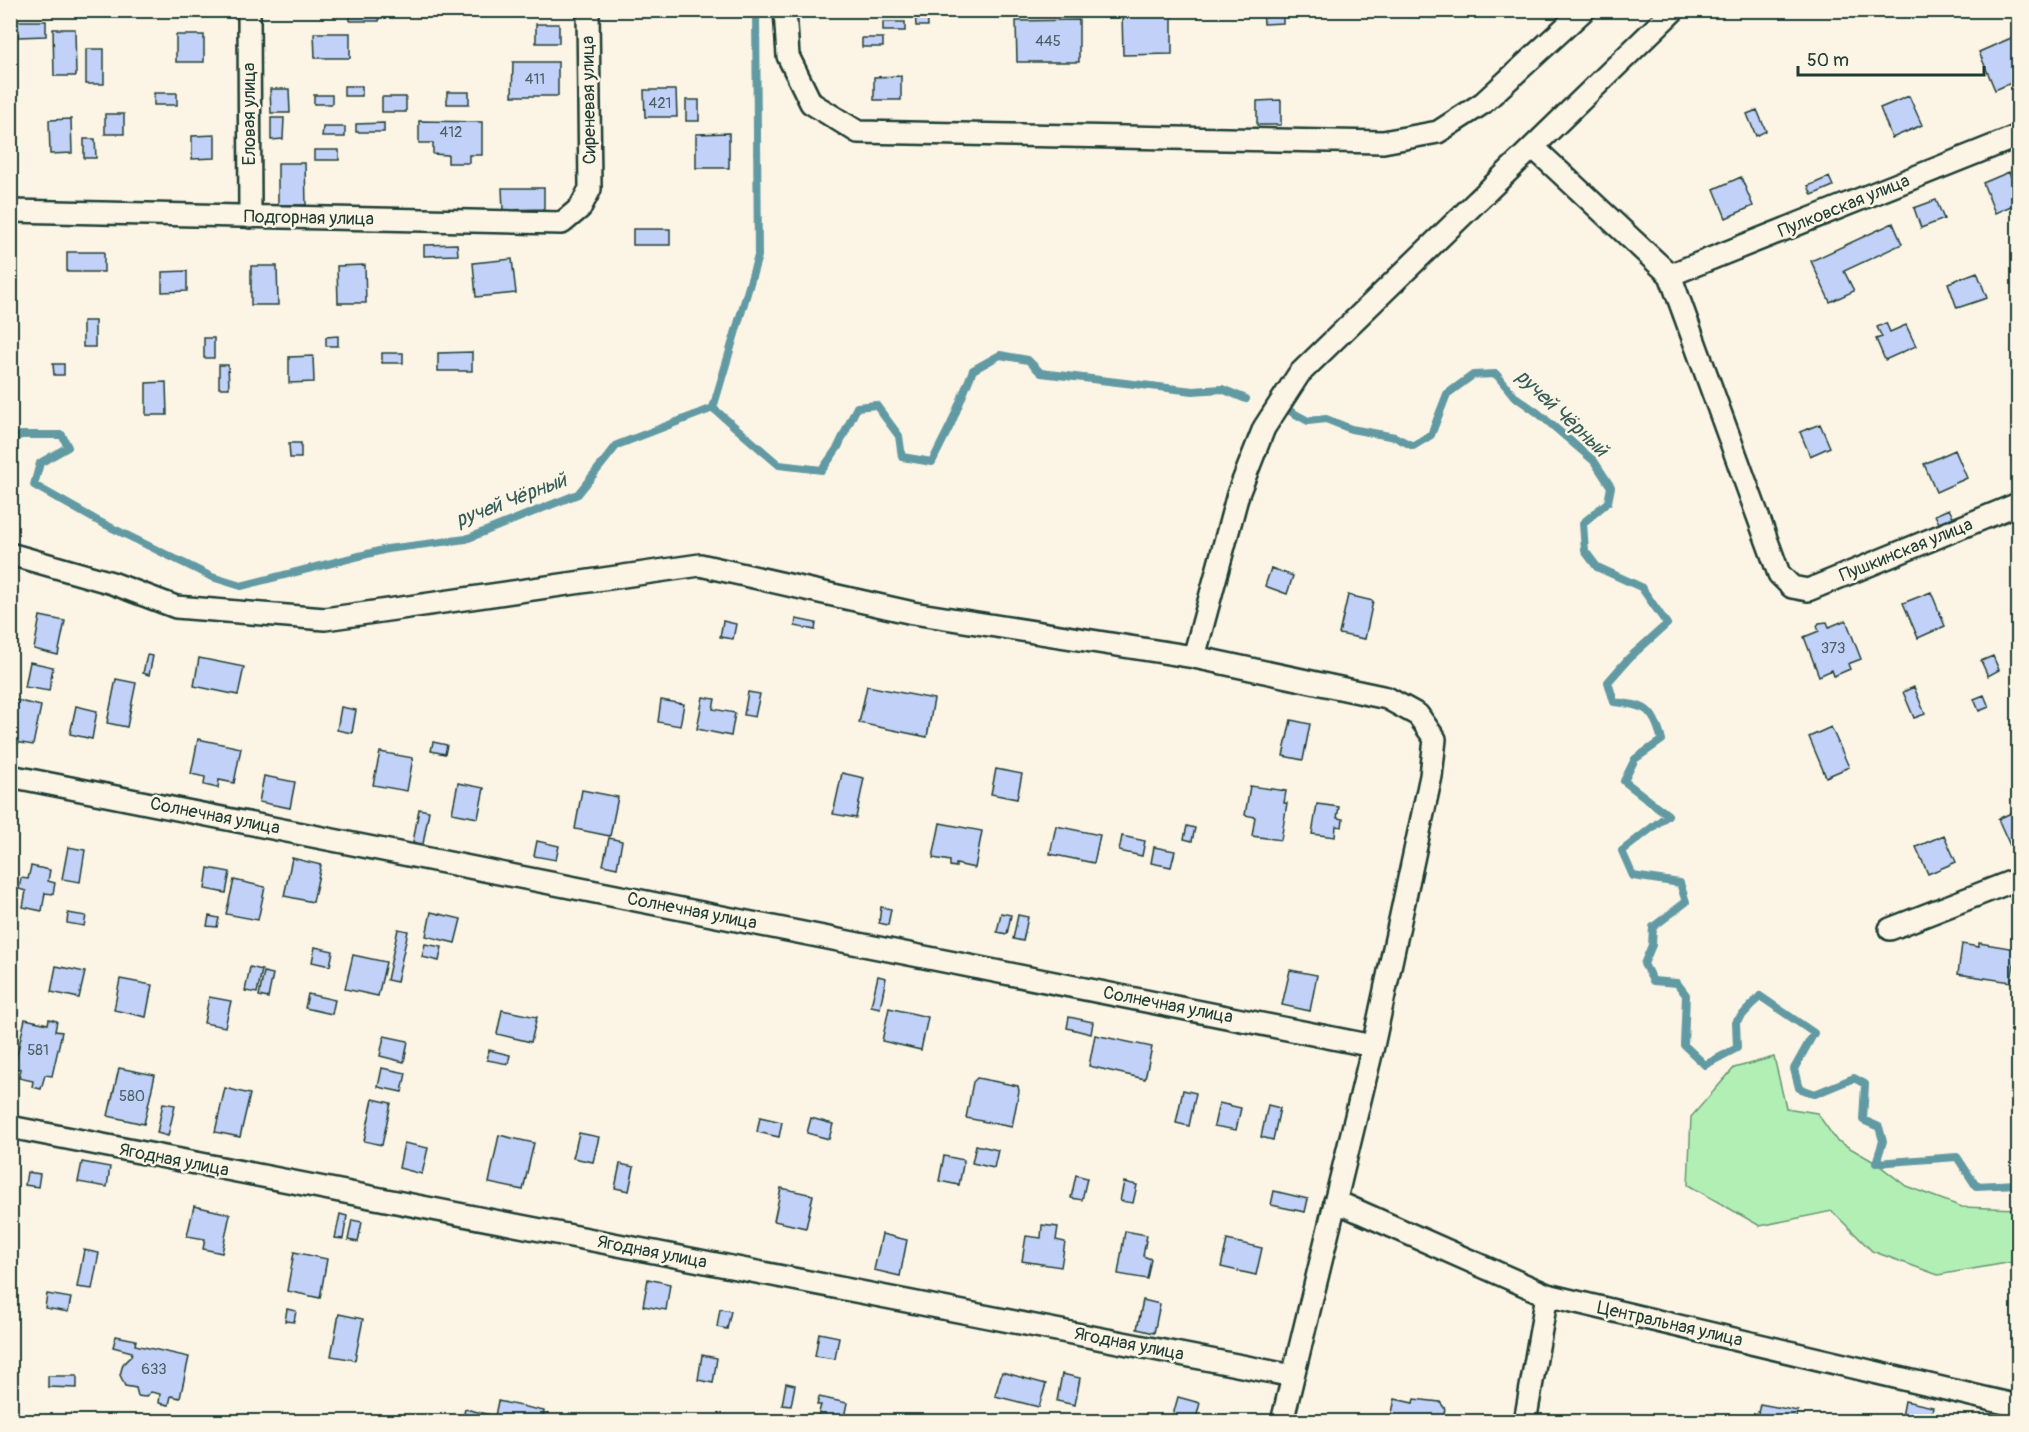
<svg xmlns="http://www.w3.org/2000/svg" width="2029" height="1432" font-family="Pangolin,sans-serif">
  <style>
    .green { fill: #b2efb5; stroke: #689674; stroke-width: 1.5 }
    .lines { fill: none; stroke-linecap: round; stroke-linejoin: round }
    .stream { stroke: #629aa4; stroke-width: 8 }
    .building { fill: #c1d1f7; stroke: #1f3d34; stroke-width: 1.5 }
    .minor-casing { stroke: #1f3d34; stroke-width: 26 }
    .minor { stroke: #fcf5e5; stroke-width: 21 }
    .labels { text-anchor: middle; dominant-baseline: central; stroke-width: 5; stroke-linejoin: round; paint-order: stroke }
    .number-label { font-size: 15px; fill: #486265 }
    .street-label { font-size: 18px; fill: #1f3d34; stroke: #fcf5e5 }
    .water-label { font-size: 20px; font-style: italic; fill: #355c59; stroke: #fcf5e5 }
  </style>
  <rect width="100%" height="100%" fill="#fcf5e5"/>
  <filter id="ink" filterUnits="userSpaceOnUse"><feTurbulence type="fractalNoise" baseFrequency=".0167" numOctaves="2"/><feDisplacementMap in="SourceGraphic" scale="12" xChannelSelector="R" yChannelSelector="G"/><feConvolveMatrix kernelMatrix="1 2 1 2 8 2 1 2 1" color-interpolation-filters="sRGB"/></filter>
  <g filter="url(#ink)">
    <path class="green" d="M 1774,1057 L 1786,1108 L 1817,1113 L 1836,1140 L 1876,1163 L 1906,1186 L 1962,1207 L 2018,1209 L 2018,1261 L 1938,1275 L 1872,1251 L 1832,1211 L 1760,1226 L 1688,1185 L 1691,1117 L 1734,1068 Z"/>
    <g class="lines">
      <path class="stream" d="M 713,408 L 758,256 L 756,10
        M 1288,410 L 1308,421 L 1326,419 L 1351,429 L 1395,437 L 1413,446 L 1431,435 L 1447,394 L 1473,375 L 1496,374 L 1514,396 L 1538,413 L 1594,461 L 1611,487 L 1608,502 L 1583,523 L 1585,551 L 1597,567 L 1641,587 L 1667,624 L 1629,658 L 1608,682 L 1614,702 C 1647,706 1652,707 1662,740 L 1635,759 L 1624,781 L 1668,815 L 1622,851 L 1633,876 L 1680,883 L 1686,902 L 1653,927 L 1652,945 L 1644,964 L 1653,981 L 1677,983 L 1686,995 L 1684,1045 L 1705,1065 L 1737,1048 L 1736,1022 L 1760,996 L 1814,1033 L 1794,1069 L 1799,1088 L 1815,1094 L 1854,1078 L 1865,1084 L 1863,1120 L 1879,1127 L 1883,1141 L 1876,1163 L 1957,1157 L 1976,1186 L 2018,1184
        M 10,440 L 21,435 L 62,435 L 68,447 L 40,463 L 34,485 L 96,520 L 212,577 L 241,586 L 387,549 L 466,539 L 578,494 L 617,445 L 713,408 L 779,465 L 822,470 L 838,447 L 857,407 L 876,405 L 899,436 L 902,457 L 932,462 L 951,424 L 973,370 L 1000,355 L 1028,360 L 1041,373 L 1193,391 L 1222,389 L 1246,399"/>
    </g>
    <path class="building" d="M 349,10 L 379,10 L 379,21 L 350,21 Z
      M 420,10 L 437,10 L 437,17 L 420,17 Z
      M 915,10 L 927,10 L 928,26 L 916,26 Z
      M 1263,10 L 1283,10 L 1283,23 L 1264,24 Z
      M 1407,10 L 1438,10 L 1438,18 L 1407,17 Z
      M 1172,12 L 1172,54 L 1123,55 L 1122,13 Z
      M 1079,20 L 1079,62 L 1017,62 L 1016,21 Z
      M 17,21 L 46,21 L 46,36 L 18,37 Z
      M 883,22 L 905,22 L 905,31 L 883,31 Z
      M 536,24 L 559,24 L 559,43 L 536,43 Z
      M 53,29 L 75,29 L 76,76 L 54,76 Z
      M 314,33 L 350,33 L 350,58 L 315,58 Z
      M 176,35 L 204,35 L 204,62 L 176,62 Z
      M 2018,35 L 2018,80 L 1995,90 L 1979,52 Z
      M 862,38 L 883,38 L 883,47 L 862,47 Z
      M 86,49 L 104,49 L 104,84 L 86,84 Z
      M 513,62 L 558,62 L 558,96 L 512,96 Z
      M 901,76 L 901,100 L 874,100 L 874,77 Z
      M 344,86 L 362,86 L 362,96 L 344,96 Z
      M 270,89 L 289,89 L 290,113 L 271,113 Z
      M 644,90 L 676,90 L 677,117 L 645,117 Z
      M 447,92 L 469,92 L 469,104 L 447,104 Z
      M 154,93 L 177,93 L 177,105 L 154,105 Z
      M 314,95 L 332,95 L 332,104 L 314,104 Z
      M 1909,96 L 1922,125 L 1892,138 L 1880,108 Z
      M 382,97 L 406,97 L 406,112 L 382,112 Z
      M 686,100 L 699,100 L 699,121 L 686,121 Z
      M 1281,100 L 1281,125 L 1257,125 L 1257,101 Z
      M 1757,110 L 1766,131 L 1756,136 L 1747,114 Z
      M 105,114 L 124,114 L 124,134 L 105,134 Z
      M 271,118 L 284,118 L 283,139 L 271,140 Z
      M 71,119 L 72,153 L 50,154 L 49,120 Z
      M 419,121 L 482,122 L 482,155 L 469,155 L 469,163 L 448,163 L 448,155 L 433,154 L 433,143 L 419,143 Z
      M 384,123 L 384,132 L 356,132 L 356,124 Z
      M 323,127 L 345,127 L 345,137 L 322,137 Z
      M 729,133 L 729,168 L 696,168 L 696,134 Z
      M 215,135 L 215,158 L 192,159 L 192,136 Z
      M 84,139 L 95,139 L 96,158 L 84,158 Z
      M 314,150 L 339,150 L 339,160 L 314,160 Z
      M 278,163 L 305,163 L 306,205 L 278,205 Z
      M 2009,172 L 2018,194 L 2018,203 L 1995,213 L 1983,183 Z
      M 1741,177 L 1753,206 L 1726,218 L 1714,189 Z
      M 1829,177 L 1833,186 L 1812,195 L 1808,186 Z
      M 502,188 L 544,188 L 544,209 L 503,210 Z
      M 1936,200 L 1944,219 L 1921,228 L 1914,208 Z
      M 1893,223 L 1902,244 L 1844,271 L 1854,291 L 1830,302 L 1811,261 Z
      M 633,229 L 670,229 L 670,245 L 633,245 Z
      M 457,244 L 458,255 L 424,256 L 424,245 Z
      M 67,252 L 104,252 L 104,272 L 67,272 Z
      M 512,259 L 516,293 L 476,297 L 473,263 Z
      M 365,265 L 366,303 L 338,303 L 337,266 Z
      M 251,266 L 277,266 L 278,305 L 251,305 Z
      M 187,271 L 187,291 L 162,292 L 162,272 Z
      M 1977,272 L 1987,298 L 1957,308 L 1948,283 Z
      M 83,321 L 95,321 L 95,347 L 83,347 Z
      M 1886,323 L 1890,332 L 1906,325 L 1916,346 L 1885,360 L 1876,339 L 1882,337 L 1877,327 Z
      M 338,336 L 338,346 L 326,346 L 326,337 Z
      M 204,338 L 214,338 L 214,358 L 204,358 Z
      M 472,352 L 472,371 L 438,371 L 438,353 Z
      M 382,353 L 403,353 L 403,363 L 382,363 Z
      M 313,356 L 314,382 L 289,383 L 289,357 Z
      M 53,364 L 64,364 L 64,375 L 54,375 Z
      M 219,365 L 228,365 L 229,388 L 219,388 Z
      M 166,382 L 167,415 L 146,415 L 146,383 Z
      M 1820,424 L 1830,447 L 1810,456 L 1800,432 Z
      M 289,443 L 301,443 L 301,458 L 290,458 Z
      M 1955,450 L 1967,478 L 1936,492 L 1924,464 Z
      M 1949,509 L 1953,517 L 1939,523 L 1935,515 Z
      M 1271,568 L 1293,576 L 1287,594 L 1265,586 Z
      M 1931,592 L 1945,626 L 1918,638 L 1903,603 Z
      M 1348,595 L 1373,601 L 1365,639 L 1339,634 Z
      M 40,616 L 65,621 L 58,655 L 34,649 Z
      M 796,619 L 816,623 L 815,630 L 795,626 Z
      M 1846,620 L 1861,659 L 1848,664 L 1850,669 L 1834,676 L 1832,670 L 1819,676 L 1804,637 L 1819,631 L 1817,626 L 1819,623 L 1827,622 L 1829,627 Z
      M 723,621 L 736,624 L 733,639 L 720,637 Z
      M 147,655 L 153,656 L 149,675 L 143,673 Z
      M 1993,656 L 1999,670 L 1988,676 L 1981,661 Z
      M 199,658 L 244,667 L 238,695 L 194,686 Z
      M 30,662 L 53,667 L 49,691 L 25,687 Z
      M 116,679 L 136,683 L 127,727 L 107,723 Z
      M 867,686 L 934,699 L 927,737 L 859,723 Z
      M 1914,687 L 1925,714 L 1914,718 L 1903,692 Z
      M 748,692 L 760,694 L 755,717 L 744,715 Z
      M 1984,695 L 1989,707 L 1979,711 L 1974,699 Z
      M 703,697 L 715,699 L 713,709 L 735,713 L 731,736 L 697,729 Z
      M 15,700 L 41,706 L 33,745 L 10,741 L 10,721 Z
      M 661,700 L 684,704 L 680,726 L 658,722 Z
      M 76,706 L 97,711 L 92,739 L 70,734 Z
      M 341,707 L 356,710 L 352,733 L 337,730 Z
      M 1291,720 L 1310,724 L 1303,760 L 1283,756 Z
      M 1831,727 L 1849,767 L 1826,777 L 1809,737 Z
      M 198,739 L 241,748 L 234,783 L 219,780 L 218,788 L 204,785 L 205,777 L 191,774 Z
      M 433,742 L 447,745 L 445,754 L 431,751 Z
      M 380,752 L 413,758 L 407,791 L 373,785 Z
      M 996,769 L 1022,774 L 1017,799 L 991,794 Z
      M 842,773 L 864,778 L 856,818 L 833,814 Z
      M 264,776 L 295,782 L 290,808 L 259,802 Z
      M 458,783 L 484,788 L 478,818 L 452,813 Z
      M 1250,786 L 1286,791 L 1284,803 L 1287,803 L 1281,840 L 1252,836 L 1255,817 L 1245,815 Z
      M 582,790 L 618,797 L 610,836 L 575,829 Z
      M 1317,804 L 1339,807 L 1337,818 L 1343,819 L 1342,827 L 1336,826 L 1335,837 L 1312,834 Z
      M 419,809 L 429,811 L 423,844 L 413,842 Z
      M 2018,810 L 2018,847 L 2012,850 L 1998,819 Z
      M 940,823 L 982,831 L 975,868 L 956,864 L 956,867 L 950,866 L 950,861 L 933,858 Z
      M 1056,826 L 1100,835 L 1094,863 L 1050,854 Z
      M 1187,826 L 1195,828 L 1192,841 L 1184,839 Z
      M 1944,835 L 1956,862 L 1928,874 L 1916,847 Z
      M 1122,836 L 1145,841 L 1142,856 L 1119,851 Z
      M 609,838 L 622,841 L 617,868 L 603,865 Z
      M 537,841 L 559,846 L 556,860 L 534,856 Z
      M 68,847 L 85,850 L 80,882 L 62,879 Z
      M 1154,847 L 1175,851 L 1171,867 L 1151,863 Z
      M 292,858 L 321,865 L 313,902 L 284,896 Z
      M 31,866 L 50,870 L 48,881 L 55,883 L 53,894 L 45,893 L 42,911 L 23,907 L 26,891 L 19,889 L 21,878 L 28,879 Z
      M 208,868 L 230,872 L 226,893 L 205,889 Z
      M 234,880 L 265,887 L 258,920 L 226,914 Z
      M 881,907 L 891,909 L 888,925 L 879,923 Z
      M 431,912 L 461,919 L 455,943 L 426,936 Z
      M 68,913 L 86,916 L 84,926 L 67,923 Z
      M 1001,913 L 1011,915 L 1007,934 L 997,932 Z
      M 1018,915 L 1028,917 L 1023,941 L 1013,939 Z
      M 209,916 L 219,918 L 217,927 L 207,926 Z
      M 398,929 L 408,931 L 397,982 L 387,980 Z
      M 1979,943 L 2016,949 L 2011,982 L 1958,974 L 1962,944 L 1979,947 Z
      M 425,944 L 442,947 L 439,961 L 422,957 Z
      M 315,947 L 333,951 L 330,966 L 312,962 Z
      M 353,955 L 386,962 L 378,996 L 345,989 Z
      M 56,966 L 85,972 L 79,998 L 51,992 Z
      M 250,967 L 262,970 L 257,993 L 245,991 Z
      M 1290,970 L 1317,975 L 1310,1011 L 1282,1005 Z
      M 264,972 L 273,974 L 268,998 L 259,996 Z
      M 878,976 L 886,978 L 880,1008 L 871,1006 Z
      M 120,979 L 152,985 L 146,1017 L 114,1010 Z
      M 308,994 L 335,1000 L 332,1014 L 305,1008 Z
      M 209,997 L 231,1001 L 225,1027 L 204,1023 Z
      M 889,1008 L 928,1017 L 921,1050 L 882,1041 Z
      M 502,1010 L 537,1017 L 531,1042 L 497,1034 Z
      M 1069,1017 L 1093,1022 L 1091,1034 L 1067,1028 Z
      M 25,1019 L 48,1024 L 49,1019 L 57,1021 L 55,1031 L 62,1032 L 52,1076 L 45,1075 L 41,1089 L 32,1087 L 33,1081 L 19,1078 L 21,1069 L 14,1068 Z
      M 1095,1035 L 1152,1047 L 1145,1079 L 1089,1066 Z
      M 384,1036 L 408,1041 L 404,1062 L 380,1056 Z
      M 489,1050 L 510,1055 L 508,1064 L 487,1060 Z
      M 119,1068 L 155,1075 L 144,1124 L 108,1116 Z
      M 382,1068 L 406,1073 L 402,1092 L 378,1087 Z
      M 977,1078 L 1018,1086 L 1019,1091 L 1012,1127 L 966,1118 L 973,1082 Z
      M 225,1088 L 250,1094 L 240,1137 L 215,1132 Z
      M 1183,1090 L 1196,1093 L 1189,1126 L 1176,1123 Z
      M 373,1099 L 391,1103 L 382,1145 L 364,1141 Z
      M 163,1103 L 175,1105 L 168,1136 L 157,1133 Z
      M 1219,1103 L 1241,1108 L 1236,1130 L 1214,1126 Z
      M 1268,1105 L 1280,1108 L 1273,1140 L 1261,1137 Z
      M 760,1117 L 782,1122 L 779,1137 L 757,1132 Z
      M 811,1118 L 833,1124 L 829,1139 L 807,1133 Z
      M 579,1133 L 599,1137 L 593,1162 L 573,1158 Z
      M 499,1135 L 534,1143 L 523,1190 L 489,1183 Z
      M 404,1143 L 428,1148 L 422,1174 L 399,1168 Z
      M 976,1145 L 998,1150 L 994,1168 L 972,1163 Z
      M 944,1156 L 964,1160 L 959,1185 L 939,1181 Z
      M 82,1162 L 110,1167 L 107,1187 L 78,1182 Z
      M 620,1164 L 634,1167 L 629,1191 L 615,1188 Z
      M 27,1172 L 40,1174 L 38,1187 L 25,1185 Z
      M 1076,1175 L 1087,1178 L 1082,1200 L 1071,1198 Z
      M 1124,1182 L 1137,1185 L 1133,1203 L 1120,1201 Z
      M 781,1188 L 813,1195 L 806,1228 L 774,1221 Z
      M 1274,1191 L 1308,1199 L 1305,1212 L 1271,1205 Z
      M 194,1206 L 230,1214 L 222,1253 L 203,1249 L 205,1239 L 187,1236 Z
      M 340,1214 L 347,1216 L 343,1239 L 335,1238 Z
      M 352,1220 L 362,1222 L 358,1242 L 348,1240 Z
      M 1042,1225 L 1058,1227 L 1056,1240 L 1065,1242 L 1061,1267 L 1022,1261 L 1026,1236 L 1041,1238 Z
      M 1125,1231 L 1147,1235 L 1143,1256 L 1151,1259 L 1147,1279 L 1118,1274 Z
      M 882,1234 L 907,1240 L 900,1276 L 874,1270 Z
      M 1227,1240 L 1262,1248 L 1256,1275 L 1221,1267 Z
      M 84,1250 L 99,1253 L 92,1289 L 77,1287 Z
      M 294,1252 L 327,1259 L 320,1298 L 287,1291 Z
      M 648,1279 L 670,1284 L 666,1310 L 643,1306 Z
      M 47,1294 L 71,1298 L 68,1312 L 45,1308 Z
      M 1143,1300 L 1160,1304 L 1154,1333 L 1137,1329 Z
      M 287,1309 L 296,1311 L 294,1322 L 285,1321 Z
      M 720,1309 L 731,1311 L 727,1329 L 717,1327 Z
      M 339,1314 L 363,1319 L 355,1360 L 331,1356 Z
      M 819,1333 L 839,1337 L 835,1359 L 815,1356 Z
      M 116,1336 L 136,1340 L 135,1345 L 189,1357 L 180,1398 L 171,1396 L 169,1405 L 159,1403 L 160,1394 L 151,1392 L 145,1397 L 138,1396 L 136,1388 L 125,1386 L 120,1375 L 123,1364 L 131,1356 L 132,1352 L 113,1347 Z
      M 702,1355 L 717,1358 L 713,1383 L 698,1380 Z
      M 1002,1372 L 1046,1384 L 1039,1407 L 995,1396 Z
      M 1062,1374 L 1080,1378 L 1075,1405 L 1057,1401 Z
      M 48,1376 L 77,1376 L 77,1388 L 48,1387 Z
      M 786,1383 L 795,1385 L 791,1406 L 782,1405 Z
      M 819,1397 L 847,1403 L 843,1422 L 818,1416 L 821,1405 L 817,1405 Z
      M 1178,1397 L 1200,1403 L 1195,1422 L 1171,1422 Z
      M 1395,1399 L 1413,1403 L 1414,1399 L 1440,1402 L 1445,1409 L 1442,1422 L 1390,1422 Z
      M 498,1401 L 544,1411 L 542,1422 L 462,1422 L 465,1409 L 495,1416 Z
      M 1905,1401 L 1933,1407 L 1930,1422 L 1901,1422 Z
      M 1760,1404 L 1798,1411 L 1795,1422 L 1756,1422 Z"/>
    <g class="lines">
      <defs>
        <path id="minor" d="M 249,10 L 250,217
          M 785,10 L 788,56 L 811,103 L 858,132 L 1383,142 L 1438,132 L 1483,103 L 1584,10
          M 1533,147 L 1670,275 L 1779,574 L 1792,587 L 1808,590 L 2018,504
          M 10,211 L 562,223 L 580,208 L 590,189 L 588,10
          M 1670,275 L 2018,136
          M 10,554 L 112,583 L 176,607 L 325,619 L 700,565 L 913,613 L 1194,657 L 1387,698 L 1418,715 L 1435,739 L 1431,776 L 1373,1046 L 1282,1422
          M 1194,657 L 1238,494 L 1264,428 L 1299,374 L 1674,10
          M 10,776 L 1373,1046
          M 1890,929 L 2018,879
          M 10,1127 L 1293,1376
          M 1335,1201 L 1547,1295 L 2018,1406
          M 1525,1422 L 1547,1295"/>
      </defs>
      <use href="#minor" class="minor-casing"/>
      <use href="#minor" class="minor"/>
    </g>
  </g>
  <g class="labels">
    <g class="number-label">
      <text x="1048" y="41">445</text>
      <text x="535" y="79">411</text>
      <text x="660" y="103">421</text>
      <text x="451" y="132">412</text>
      <text x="1833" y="648">373</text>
      <text x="38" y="1050">581</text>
      <text x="132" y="1096">580</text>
      <text x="154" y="1369">633</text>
    </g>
    <g class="street-label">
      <text transform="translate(589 100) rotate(-91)">Сиреневая улица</text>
      <text transform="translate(249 114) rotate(-90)">Еловая улица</text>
      <text transform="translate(1844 206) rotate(-22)">Пулковская улица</text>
      <text transform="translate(309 218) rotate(1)">Подгорная улица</text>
      <text transform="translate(1906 550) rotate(-22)">Пушкинская улица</text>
      <text transform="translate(215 816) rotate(11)">Солнечная улица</text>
      <text transform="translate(692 911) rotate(11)">Солнечная улица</text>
      <text transform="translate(1168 1005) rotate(11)">Солнечная улица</text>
      <text transform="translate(174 1160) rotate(11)">Ягодная улица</text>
      <text transform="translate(652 1252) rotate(11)">Ягодная улица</text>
      <text transform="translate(1670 1324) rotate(13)">Центральная улица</text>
      <text transform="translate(1129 1344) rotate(11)">Ягодная улица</text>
    </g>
    <g class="water-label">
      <text transform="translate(1562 413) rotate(43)">ручей Чёрный</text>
      <text transform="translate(511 500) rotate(-21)">ручей Чёрный</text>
    </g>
  </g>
  <rect width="2029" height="1432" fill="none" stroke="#fcf5e5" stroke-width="36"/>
  <rect x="18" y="18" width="1993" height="1396" fill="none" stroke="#1f3d34" stroke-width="2" filter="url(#ink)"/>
  <path d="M1798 66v9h186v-9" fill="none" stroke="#1f3d34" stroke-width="3"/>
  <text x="1807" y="66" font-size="18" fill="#1f3d34" stroke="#fcf5e5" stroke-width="4.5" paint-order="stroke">50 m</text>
</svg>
